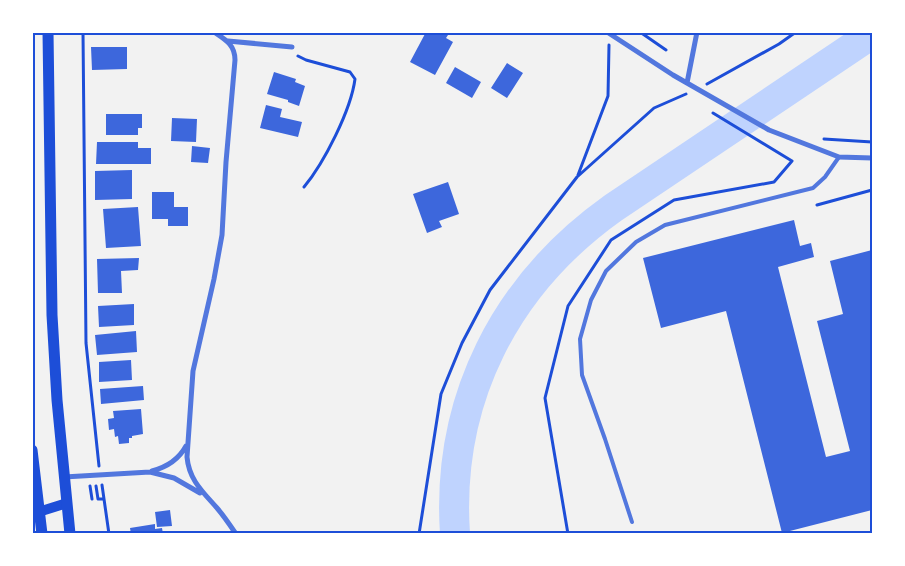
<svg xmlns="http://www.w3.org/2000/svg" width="905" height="566" font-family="'Asap Condensed',sans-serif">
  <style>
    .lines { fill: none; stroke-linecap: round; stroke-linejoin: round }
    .river { stroke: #bfd3fe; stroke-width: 30 }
    .building { fill: #3d67dc }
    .path { stroke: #1d4ed8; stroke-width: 3 }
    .service { stroke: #5277de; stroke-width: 4 }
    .minor { stroke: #5277de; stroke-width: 5 }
    .secondary { stroke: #1d4ed8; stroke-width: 10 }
    .trunk { stroke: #1d4ed8; stroke-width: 11 }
    .neatline { fill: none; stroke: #1d4ed8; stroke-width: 2 }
  </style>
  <rect width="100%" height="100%" fill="#f2f2f2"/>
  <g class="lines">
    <path class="river" d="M 455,534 C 446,400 505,285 613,208 L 872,34"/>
  </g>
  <path class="building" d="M 426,32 L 444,32 L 448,35 L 446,38 L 453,42 L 435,75 L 410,62 Z
    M 91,47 L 127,47 L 127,69 L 92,70 Z
    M 507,63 L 523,73 L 507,98 L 491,88 Z
    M 455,67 L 481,82 L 472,98 L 446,83 Z
    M 274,72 L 296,79 L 295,82 L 305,86 L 299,106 L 288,102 L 288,100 L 267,94 Z
    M 266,105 L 282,109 L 280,117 L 302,122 L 298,137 L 260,128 Z
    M 106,114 L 142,114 L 142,128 L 138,128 L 138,135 L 106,135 Z
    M 172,118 L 197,119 L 196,142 L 171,141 Z
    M 97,142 L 138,142 L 138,148 L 151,148 L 151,164 L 96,164 Z
    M 192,146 L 210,148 L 208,163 L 191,162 Z
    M 132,170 L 132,199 L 95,200 L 95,171 Z
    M 448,182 L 459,214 L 439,221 L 442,227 L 427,233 L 413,194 Z
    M 152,192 L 174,192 L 174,207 L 188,207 L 188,226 L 168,226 L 168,219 L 152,219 Z
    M 138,207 L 141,246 L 106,248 L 103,209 Z
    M 794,220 L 800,246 L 811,243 L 814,257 L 778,267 L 826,457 L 850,451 L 817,321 L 843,314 L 830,261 L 872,250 L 872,510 L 782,533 L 726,311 L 661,328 L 643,258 Z
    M 139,258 L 138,270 L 121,271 L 122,293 L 98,293 L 97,259 Z
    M 134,304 L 134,325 L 99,327 L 98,306 Z
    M 136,331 L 137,352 L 97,355 L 95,335 Z
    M 131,360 L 132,380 L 99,382 L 99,362 Z
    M 143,386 L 144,400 L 101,404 L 100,389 Z
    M 141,409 L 143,434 L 132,436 L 132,438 L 129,438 L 129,443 L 119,444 L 118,436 L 115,437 L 114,429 L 109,430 L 108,419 L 114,418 L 113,411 Z
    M 170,510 L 172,526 L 157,527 L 155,512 Z
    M 155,524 L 155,529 L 162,528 L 163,534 L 131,534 L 130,528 Z"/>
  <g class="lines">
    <path class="path" d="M 83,32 L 86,343 L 99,466
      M 640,32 L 666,50
      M 298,56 L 306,60 L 350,72 L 355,79 C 351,110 324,163 304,187
      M 707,84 L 779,44 L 796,32
      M 824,139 L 872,142
      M 578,175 L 608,96 L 609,45
      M 817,205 L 872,190
      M 102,485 L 109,534
      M 90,486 L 92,499
      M 96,486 L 98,499 L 104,499
      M 419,534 L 441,394 L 462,343 L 490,290 L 577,177 L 654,108 L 686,94
      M 568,534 L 545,398 L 568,306 L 611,240 L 674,200 L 774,182 L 792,161 L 713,113"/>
    <path class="service" d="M 632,522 L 605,439 L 582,375 L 580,339 L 591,300 L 606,271 L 636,242 L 665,225 L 813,188 L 825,177 L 839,157"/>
    <path class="minor" d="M 214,32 C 226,40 235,45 235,60 L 226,162 L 222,235 L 214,279 L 193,371 L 187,457 C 189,480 203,492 217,508 C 224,516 230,525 236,534
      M 607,32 L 673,75 L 769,130 L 839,157 L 872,158
      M 228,41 L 292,47
      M 687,83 L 697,32
      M 152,471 C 167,467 179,459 186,446
      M 64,477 L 150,472 L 174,478 L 200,493"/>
    <path class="secondary" d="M 32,514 L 67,503"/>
    <path class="trunk" d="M 48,32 L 52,315 L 57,400 L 70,534
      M 32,450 L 42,534"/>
  </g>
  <rect width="905" height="566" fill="none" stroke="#ffffff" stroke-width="68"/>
  <rect x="34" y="34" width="837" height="498" class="neatline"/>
</svg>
